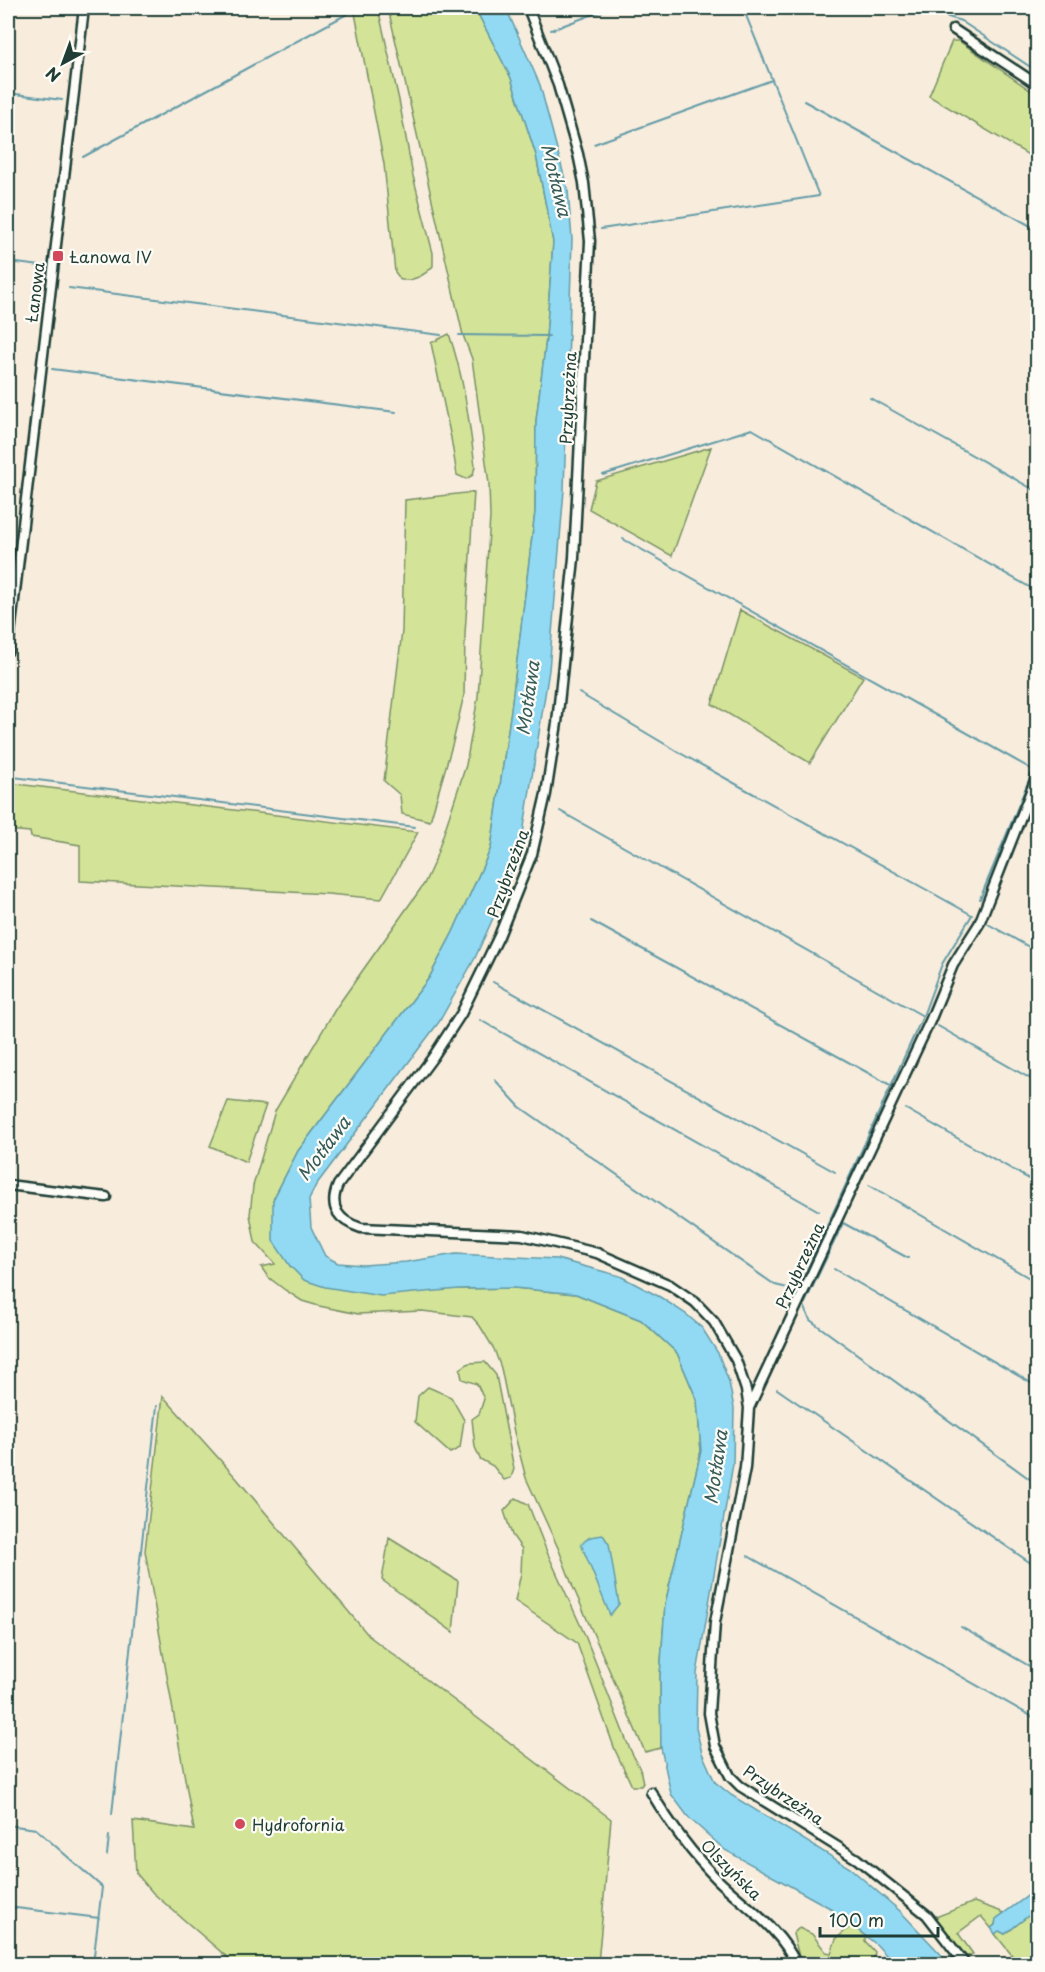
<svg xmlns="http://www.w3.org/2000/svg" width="1045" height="1972" font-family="'Playpen Sans',sans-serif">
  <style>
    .green { fill: #d3e498; stroke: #799066; stroke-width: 1.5 }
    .water { fill: #92daf4; stroke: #649ba7; stroke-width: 1.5 }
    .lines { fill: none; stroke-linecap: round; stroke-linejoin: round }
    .stream { stroke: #649ba7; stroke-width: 2 }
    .street-casing { stroke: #1f3d34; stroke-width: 13 }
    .street { stroke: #fdfcf7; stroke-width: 8 }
    .poi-dot { fill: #d1495b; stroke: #fdfcf7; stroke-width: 2 }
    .labels { text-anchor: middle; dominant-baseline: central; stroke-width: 4.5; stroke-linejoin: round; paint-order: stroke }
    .poi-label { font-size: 16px; fill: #1f3d34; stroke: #fdfcf7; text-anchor: start }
    .street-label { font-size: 16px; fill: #1f3d34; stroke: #fdfcf7 }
    .water-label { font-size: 18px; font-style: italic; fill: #365c5a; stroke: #fdfcf7 }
  </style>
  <rect width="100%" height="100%" fill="#f8eddd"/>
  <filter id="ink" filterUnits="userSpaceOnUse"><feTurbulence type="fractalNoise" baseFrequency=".0167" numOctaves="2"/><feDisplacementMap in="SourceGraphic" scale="12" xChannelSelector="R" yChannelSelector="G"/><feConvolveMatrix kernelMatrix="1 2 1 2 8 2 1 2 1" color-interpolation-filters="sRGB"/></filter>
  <g filter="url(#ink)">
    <path class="green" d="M 354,8 L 378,8 L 399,100 L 413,176 L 433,253 L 433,266 C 425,275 414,281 401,280 L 395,272 L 384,164 Z
      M 388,8 L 475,8 L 511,78 L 536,155 L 553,242 L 546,339 L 536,421 L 535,512 L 511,710 L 491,848 L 453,932 L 429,978 L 298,1151 L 273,1200 L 290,1266 L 459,1289 L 514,1288 L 576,1294 L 641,1320 L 677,1353 L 697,1400 L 701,1451 L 665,1604 L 660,1677 L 661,1748 L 645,1752 L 573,1587 L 559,1550 L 526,1478 L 514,1432 L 501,1368 L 494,1349 L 480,1326 L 472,1317 L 422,1311 L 358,1314 L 319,1306 L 302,1301 L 285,1290 L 268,1277 L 261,1267 L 275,1264 L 255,1242 L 250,1215 L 253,1186 L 275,1111 L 336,1008 L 424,884 L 435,860 L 466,765 L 478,697 L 490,517 L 489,484 L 472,359 L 463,335 Z
      M 952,41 L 959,41 L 1037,95 L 1037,160 L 929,96 Z
      M 449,334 C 464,377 469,420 475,466 L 473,475 L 466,479 L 457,475 L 451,438 L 431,343 Z
      M 711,447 L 672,556 L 589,509 L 596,481 Z
      M 474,492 L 465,634 L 464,695 L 453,742 L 430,821 L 402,814 L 400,795 L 384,781 L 402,631 L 405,500 Z
      M 740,610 L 863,677 L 810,763 L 712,704 Z
      M 8,783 L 418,832 L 381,899 L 328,894 L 80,881 L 80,845 L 31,837 L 30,832 L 8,830 Z
      M 228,1101 L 266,1105 L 246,1162 L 210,1146 Z
      M 485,1362 L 496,1375 L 514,1469 L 511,1478 L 504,1480 L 493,1466 L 480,1459 L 475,1447 L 472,1419 L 479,1414 L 484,1399 L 477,1384 L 462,1379 L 460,1369 L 469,1363 Z
      M 428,1387 L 451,1397 L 464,1420 L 460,1448 L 450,1453 L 415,1422 L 418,1396 Z
      M 163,1396 L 238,1480 L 369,1636 L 611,1819 L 598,1964 L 235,1964 L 153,1893 L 136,1873 L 133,1821 L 194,1830 L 145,1551 Z
      M 516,1498 L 528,1504 L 547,1552 L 584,1633 L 629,1747 L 640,1769 L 643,1783 L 641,1786 L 632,1786 L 615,1750 L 577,1643 L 515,1601 L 521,1573 L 522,1549 L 512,1535 L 504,1511 Z
      M 389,1538 L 458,1581 L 453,1632 L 382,1580 Z
      M 974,1902 L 1005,1913 L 996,1920 L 995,1925 L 991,1928 L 981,1916 L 958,1933 L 973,1954 L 965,1957 L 933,1918 Z
      M 1037,1909 L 1037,1964 L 1019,1964 L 995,1934 L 999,1930 L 1005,1934 Z
      M 852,1925 L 865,1936 L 865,1941 L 875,1952 L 873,1964 L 801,1964 L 793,1934 L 799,1928 L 812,1934 L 826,1952 L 831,1953 L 836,1939 Z"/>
    <path class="water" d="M 475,8 L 506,8 L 540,85 L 568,191 L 572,239 L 564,490 L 549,670 L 521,846 L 499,905 L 475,958 L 439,1022 L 316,1185 L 309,1199 L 311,1227 L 325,1256 L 338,1263 L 363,1265 L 406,1262 L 456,1254 L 557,1259 L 620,1276 L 660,1297 L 686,1314 L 702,1328 L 718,1353 L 729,1382 L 734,1408 L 733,1464 L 697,1673 L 696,1728 L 702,1753 L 715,1782 L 731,1795 L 850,1868 L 900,1911 L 950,1964 L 894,1964 L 877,1945 L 830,1908 L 725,1850 L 689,1818 L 671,1794 L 661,1748 L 660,1677 L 665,1604 L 701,1451 L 697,1400 L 677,1353 L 641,1320 L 576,1294 L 514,1288 L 459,1289 L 381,1296 L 325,1287 L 304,1280 L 290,1266 L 273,1241 L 273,1200 L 298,1151 L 429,978 L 453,932 L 491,848 L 511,710 L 535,512 L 536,421 L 546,339 L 553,242 L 536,155 L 511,78 Z
      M 603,1535 L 609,1544 L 619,1604 L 610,1615 L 581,1544 L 590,1537 Z
      M 1037,1889 L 1037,1909 L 1005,1934 L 999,1931 L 995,1934 L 991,1928 L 995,1925 L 996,1919 Z"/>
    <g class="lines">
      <path class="stream" d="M 46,8 L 64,10
        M 920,8 L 961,21 L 1038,72
        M 551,30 L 610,8
        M 8,93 L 62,100
        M 804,101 L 1038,230
        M 594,144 L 772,80
        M 83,157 L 347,14
        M 601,229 L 819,196 L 743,8
        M 8,262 L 41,266
        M 69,288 L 441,335
        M 459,335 L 549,336
        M 52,369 L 396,412
        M 870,398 L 1038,492
        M 603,475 L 752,429 L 1038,592
        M 623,539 L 1033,770
        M 13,777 L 415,827
        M 560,811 L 923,1016
        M 980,899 L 1038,758
        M 591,921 L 892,1086
        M 988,924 L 1038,952
        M 493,982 L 835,1172
        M 480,1020 L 819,1211
        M 938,1026 L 1038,1083
        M 495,1080 L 520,1107 L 775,1285 L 792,1289 L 800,1285 L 923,1016 L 942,964 L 972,915 L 680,753 L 579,693
        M 906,1109 L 1038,1184
        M 869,1185 L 1038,1283
        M 908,1258 L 843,1223 L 804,1305 L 810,1320 L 1038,1485
        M 834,1269 L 1038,1387
        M 777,1389 L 1038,1568
        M 748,1556 L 1038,1720
        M 961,1627 L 1038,1671
        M 112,1814 L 157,1406
        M 8,1825 L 36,1829 L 102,1887 L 93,1964
        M 107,1855 L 109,1836
        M 8,1907 L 99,1918
        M 951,1964 L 955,1961"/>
      <defs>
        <path id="street" d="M 528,8 L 558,85 L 578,154 L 584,183 L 590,241 L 574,558 L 557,723 L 546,794 L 532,854 L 499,936 L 461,1014 L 433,1057 L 338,1185 C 328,1208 339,1221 361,1228 L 522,1235 L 597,1253 L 670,1285 L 695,1302 L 714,1322 L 736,1360 L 746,1390 L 749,1408 L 745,1468 L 715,1622 L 709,1713 L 715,1746 L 730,1776 L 740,1786 L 857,1859 L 927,1915 L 965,1964
          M 953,29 L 1038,85
          M 8,651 L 84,8
          M 8,1185 L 106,1197
          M 749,1408 L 930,1021 L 953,965 L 979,924 L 1038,773
          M 651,1792 C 670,1824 692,1854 718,1880 C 745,1906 781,1929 796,1964"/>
      </defs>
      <use href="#street" class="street-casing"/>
      <use href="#street" class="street"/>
    </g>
  </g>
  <g class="poi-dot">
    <rect x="52" y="250" width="12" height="12" rx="3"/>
    <circle cx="240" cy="1824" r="6"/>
  </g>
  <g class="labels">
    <g class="poi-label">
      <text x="70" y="256">Łanowa IV</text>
      <text x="252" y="1824">Hydrofornia</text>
    </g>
    <g class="street-label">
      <text transform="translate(34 292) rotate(-83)">Łanowa</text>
      <text transform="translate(567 398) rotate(-87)">Przybrzeżna</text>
      <text transform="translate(507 873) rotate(-70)">Przybrzeżna</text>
      <text transform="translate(799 1265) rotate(-65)">Przybrzeżna</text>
      <text transform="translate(784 1794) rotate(34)">Przybrzeżna</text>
      <text transform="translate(732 1869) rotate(45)">Olszyńska</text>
    </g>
    <g class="water-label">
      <text transform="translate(557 180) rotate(76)">Motława</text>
      <text transform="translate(527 698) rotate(-82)">Motława</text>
      <text transform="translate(323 1148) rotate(-53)">Motława</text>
      <text transform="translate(715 1467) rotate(-82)">Motława</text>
    </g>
  </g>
  <rect width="1045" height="1972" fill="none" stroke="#fdfcf7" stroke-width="30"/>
  <rect x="15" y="15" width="1015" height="1942" fill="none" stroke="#1f3d34" stroke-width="2" filter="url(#ink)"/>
  <g transform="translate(63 63) rotate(221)" stroke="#fdfcf7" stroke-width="4.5" paint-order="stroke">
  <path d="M0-4.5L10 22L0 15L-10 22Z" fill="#1f3d34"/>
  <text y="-9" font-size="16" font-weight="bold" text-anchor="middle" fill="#1f3d34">N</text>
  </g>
  <path d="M820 1927v9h118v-9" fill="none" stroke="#1f3d34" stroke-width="3"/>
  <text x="829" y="1927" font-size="18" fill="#1f3d34" stroke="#fdfcf7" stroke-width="4.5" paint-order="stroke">100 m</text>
</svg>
